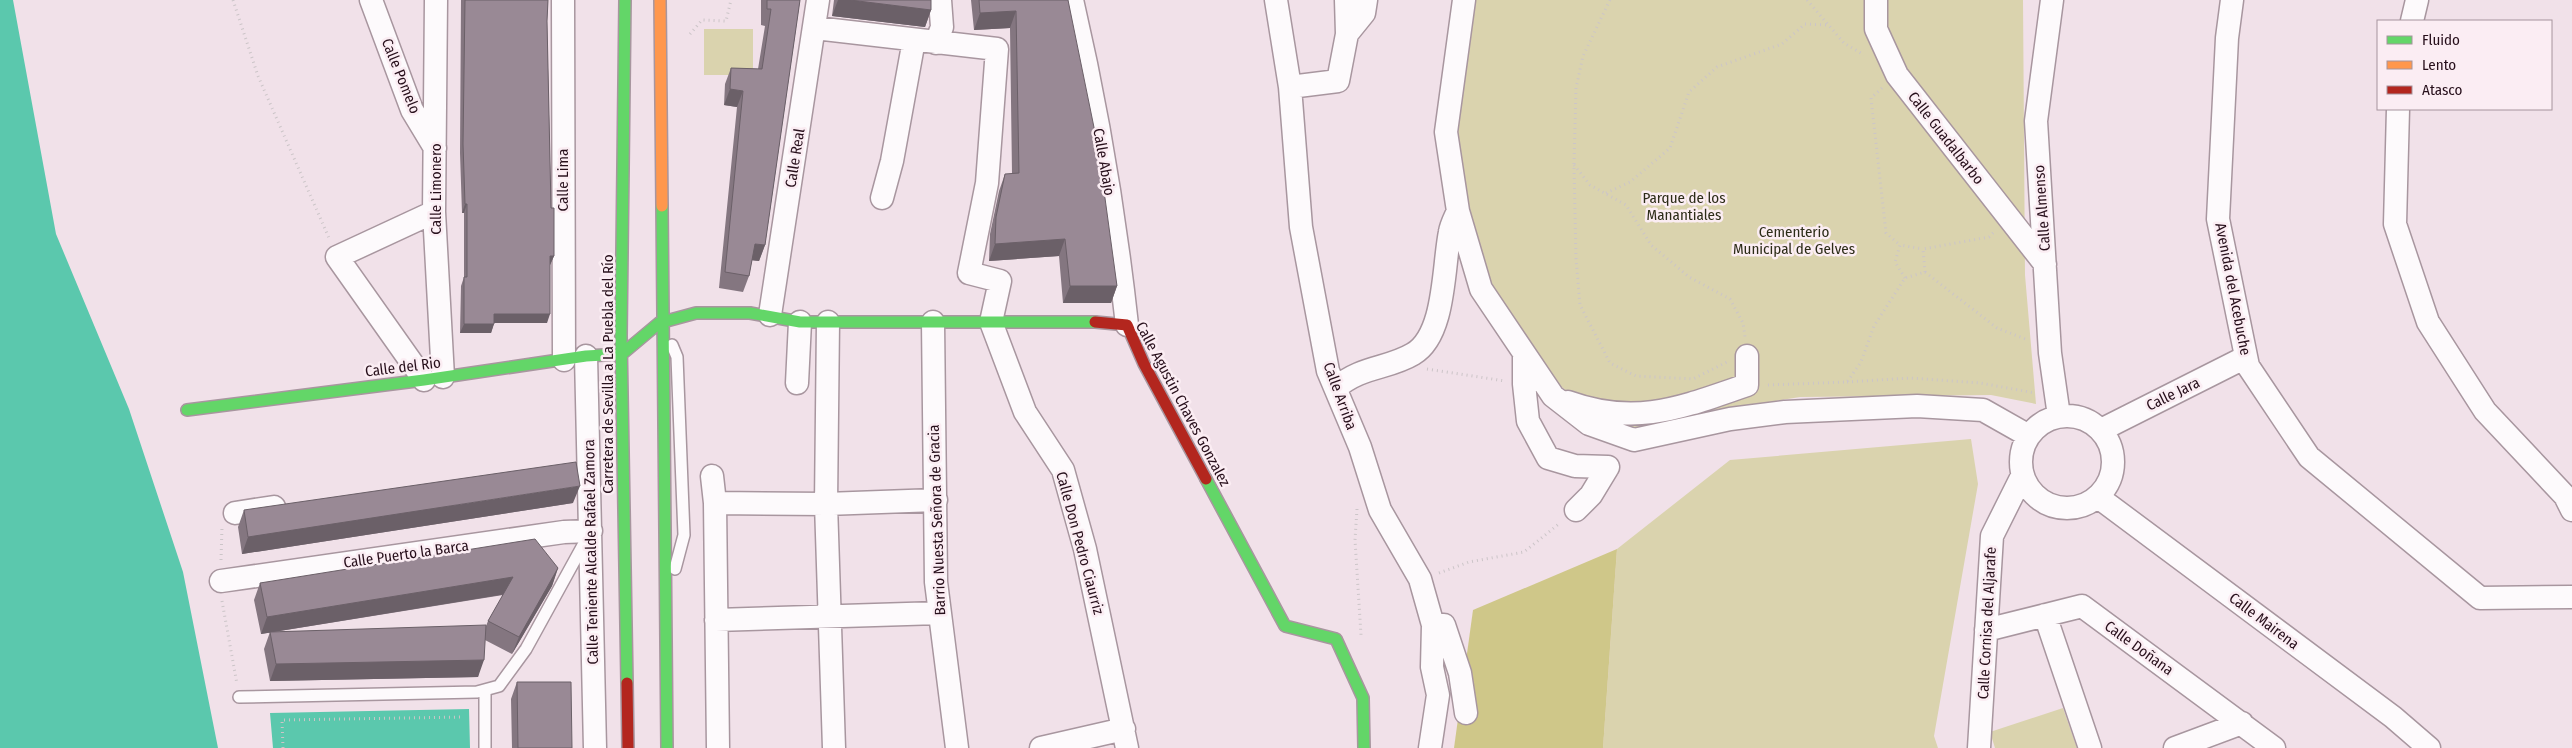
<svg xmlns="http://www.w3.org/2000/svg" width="2572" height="748" font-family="'Fira Sans Condensed',sans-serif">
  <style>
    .green { fill: #dad3ae }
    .forest { fill: #cfc789 }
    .water { fill: #5bc8ad }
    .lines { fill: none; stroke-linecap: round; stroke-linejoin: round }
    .lane-casing { stroke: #a8969f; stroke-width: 14 }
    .street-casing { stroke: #a8969f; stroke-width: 25 }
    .fast-casing { stroke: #a8969f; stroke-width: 14 }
    .slow-casing { stroke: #a8969f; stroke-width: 14 }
    .jam-casing { stroke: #a8969f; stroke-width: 14 }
    .path { stroke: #ccc5c8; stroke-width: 3; stroke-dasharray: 1 4; stroke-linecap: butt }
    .lane { stroke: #fdfafc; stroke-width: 11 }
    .street { stroke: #fdfafc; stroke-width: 22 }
    .fast { stroke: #63d668; stroke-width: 11 }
    .slow { stroke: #ff974d; stroke-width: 11 }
    .jam { stroke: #b3261e; stroke-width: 11 }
    .wall { fill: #847680 }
    .shaded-wall { fill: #6b6068 }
    .building { fill: #998995; stroke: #6b6068 }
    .labels { text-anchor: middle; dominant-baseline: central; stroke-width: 5; stroke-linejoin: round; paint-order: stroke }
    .street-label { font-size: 15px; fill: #270f1b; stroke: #fbedf3 }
    .park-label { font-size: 15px; fill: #2c2c18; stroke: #fbedf3 }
  </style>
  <rect width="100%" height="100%" fill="#f1e1e9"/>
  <path class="green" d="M 1473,0 L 2023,0 L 2025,275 L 2036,404 L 1991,395 L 1800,397 L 1701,413 L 1638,432 L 1606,422 L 1544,373 L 1496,302 L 1464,193 L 1453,134 Z
    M 704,29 L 753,29 L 753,75 L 704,75 Z
    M 1971,439 L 1978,484 L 1934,736 L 1938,748 L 1603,748 L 1617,549 L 1730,460 Z
    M 2063,708 L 2077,748 L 1995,748 L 1990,732 Z"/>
  <path class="forest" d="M 1617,549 L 1603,748 L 1454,748 L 1473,610 Z"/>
  <path class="water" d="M 0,0 L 13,0 L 56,234 L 129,409 L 183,572 L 218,748 L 0,748 Z
    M 469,709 L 470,748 L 273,748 L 270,713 Z"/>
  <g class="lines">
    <defs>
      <path id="lane" d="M 672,345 L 677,357 L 684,535 L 675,569
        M 239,697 L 477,692 L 499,686 L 526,649 L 587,538
        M 485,748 L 485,690"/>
      <path id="street" d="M 371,0 L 412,110 L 435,148
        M 436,0 L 434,212 L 443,377
        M 563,0 L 564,360
        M 1072,0 C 1097,107 1115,216 1127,325
        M 1276,0 L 1290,87 L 1301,227 L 1328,371 L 1360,447 L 1380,510 L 1420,579 L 1433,625 L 1432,667 L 1438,695 L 1430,748
        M 1346,0 L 1347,34
        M 1464,0 L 1446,132 L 1458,211 L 1481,289 L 1553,396 L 1589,424 L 1634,440 L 1730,419 L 1785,412 L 1917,406 L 1983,410 L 2029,436
        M 1876,0 L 1876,29 L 1897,75 L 2045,264
        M 2052,0 L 2036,121 L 2050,353 L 2059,416
        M 2232,0 L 2227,38 L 2218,219 L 2248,366 L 2309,457 L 2480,598 L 2572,597
        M 2412,21 L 2417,0
        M 815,28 L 997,49 L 987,183 L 969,273 L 1000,281 L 991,322 L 1025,412 L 1063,470 L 1085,549 L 1127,748
        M 936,43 L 942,27 L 940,0
        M 1290,87 L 1338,81 L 1347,34 L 1364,13 L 1366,0
        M 2398,109 L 2395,224 L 2428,322 L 2485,411 L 2565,496 L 2572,510
        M 882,198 L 892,161 L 914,40
        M 770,315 L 818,0
        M 828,322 L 826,504 L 834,748
        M 933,322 L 936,582 L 957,748
        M 1524,355 L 1524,384 L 1528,421 L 1548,458 L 1575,466 L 1608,467
        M 586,356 L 595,748
        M 424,380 L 337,257 L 434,212
        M 797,383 L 800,322
        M 1336,388 C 1361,366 1388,369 1413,354 C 1446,335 1443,265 1450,232 C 1451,225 1455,218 1458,211
        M 1568,402 C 1637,427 1682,407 1747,385 L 1747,356
        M2021 462a46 46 0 1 1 92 0a46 46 0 1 1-92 0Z
        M 2101,430 L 2246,357
        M 712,476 L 715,503 L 718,748
        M 2098,497 L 2393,717 L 2429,748
        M 715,503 L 826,504 L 936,500
        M 1576,510 L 1591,495 L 1608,467
        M 235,513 L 274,507
        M 221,581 L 564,532 L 591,531
        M 2045,615 L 2090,748
        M 716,620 L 939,613
        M 1433,625 L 1444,625 L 1460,673 L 1466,713
        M 1986,630 L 2082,606 L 2274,748
        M 1041,748 L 1124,729
        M 1979,748 L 1992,536 L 2022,476
        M 2175,748 L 2242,723"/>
      <path id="fast" d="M 625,0 L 621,336 L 627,683
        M 662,206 L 667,748
        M 622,354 L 659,323 L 696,313 L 750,313 L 800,322 L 1095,322
        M 187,410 L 424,380 L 586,356 L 622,354
        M 1206,479 L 1285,626 L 1336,639 L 1363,698 L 1364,748"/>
      <path id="slow" d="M 660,0 L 662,206"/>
      <path id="jam" d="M 1095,322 L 1127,325 L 1144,364 L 1206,479
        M 627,683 L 628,748"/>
    </defs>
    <use href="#lane" class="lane-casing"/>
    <use href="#street" class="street-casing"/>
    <use href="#fast" class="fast-casing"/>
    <use href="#slow" class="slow-casing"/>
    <use href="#jam" class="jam-casing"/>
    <path class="path" d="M 233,0 L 258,76 L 329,238
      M 1610,0 L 1583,56 L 1576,88 L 1574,165 L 1576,259 L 1580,305 L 1610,363 L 1636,376 L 1693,379 L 1727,362
      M 1807,0 L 1844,43 L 1864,55
      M 690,34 L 702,20 L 726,21 L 731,0
      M 1882,88 L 1871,98 L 1886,233 L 1900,245
      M 1574,165 L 1590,185 L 1626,205 L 1651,245 L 1689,277 L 1730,299 L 1743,323 L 1745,337
      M 1606,193 L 1630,182 L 1670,148 L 1689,92 L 1717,67 L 1782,44 L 1805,24 L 1828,25
      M 1925,272 L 1923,249 L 1989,237 L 1994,232
      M 1905,278 L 1895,262 L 1900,245 L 1923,249
      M 1427,369 L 1505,381
      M 1847,382 L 1910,378 L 1980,383 L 2035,393
      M 1768,385 L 1847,382 L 1861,362 L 1874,326 L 1905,278 L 1925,272 L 1997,328 L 2028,340
      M 1357,509 L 1355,540 L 1361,635
      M 221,560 L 222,527
      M 1439,573 L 1469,562 L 1524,552 L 1560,523
      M 222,601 L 237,684
      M 283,748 L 282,720 L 463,717"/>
    <use href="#lane" class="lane"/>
    <use href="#street" class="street"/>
    <use href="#fast" class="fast"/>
    <use href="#slow" class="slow"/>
    <use href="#jam" class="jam"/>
  </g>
  <path class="wall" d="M 461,0 L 548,0 L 547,21 L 551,208 L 554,256 L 550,265 L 547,323 L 494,323 L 491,333 L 460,333 L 461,286 L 464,277 L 464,213 L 462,213 L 460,153 Z
    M 761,0 L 800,0 L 765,245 L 759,261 L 752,260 L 749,276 L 743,292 L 719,288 L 737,107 L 724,105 L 725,84 L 731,68 L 758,69 L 765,26 L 761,25 Z
    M 834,0 L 931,0 L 931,10 L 925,27 L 832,16 Z
    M 971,0 L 1068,0 L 1117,286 L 1111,303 L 1063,303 L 1059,256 L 989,261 L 990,234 L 999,191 L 1005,174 L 1012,174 L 1010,28 L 974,30 Z
    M 573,503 L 242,554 L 238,527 L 244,510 Z
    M 558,568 L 552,586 L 512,654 L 485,640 L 478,677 L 270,681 L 264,649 L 270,632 L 486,626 L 488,621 L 503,595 L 261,634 L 254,600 L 260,583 Z
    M 517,682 L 572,748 L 512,748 L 511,699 Z"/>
  <path class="shaded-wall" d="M 838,0 L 850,0 L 931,10 L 925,27 L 832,16 Z
    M 1016,11 L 1010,28 L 974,30 L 980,13 Z
    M 730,89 L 743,91 L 737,107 L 724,105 Z
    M 465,204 L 467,204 L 464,213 L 462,213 Z
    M 1065,239 L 1059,256 L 989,261 L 995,244 Z
    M 755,244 L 765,245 L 759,261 L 749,260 Z
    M 550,256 L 554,256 L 550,265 Z
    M 1070,286 L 1117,286 L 1111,303 L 1063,303 Z
    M 494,314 L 550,314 L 547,323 L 491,323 Z
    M 464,324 L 494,324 L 491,333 L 460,333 Z
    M 580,486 L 573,503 L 242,554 L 248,537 Z
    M 558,568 L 552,586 L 512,654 L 519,637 Z
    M 513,577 L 506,594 L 261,634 L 267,617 Z
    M 484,660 L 478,677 L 270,681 L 276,664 Z"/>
  <path class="building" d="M 465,0 L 548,0 L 547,21 L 551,208 L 554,208 L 554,256 L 550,256 L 550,314 L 494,314 L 494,324 L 464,324 L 464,277 L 467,277 L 467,204 L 465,204 L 463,144 Z
    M 767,0 L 800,0 L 765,245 L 755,244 L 749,276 L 725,272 L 743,91 L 730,89 L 731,68 L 762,69 L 771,9 L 767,9 Z
    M 850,0 L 931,0 L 931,10 Z
    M 979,0 L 1068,0 L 1098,147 L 1117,286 L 1070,286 L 1065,239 L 995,244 L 996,217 L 1005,174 L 1019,173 L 1016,11 L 980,13 Z
    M 576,462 L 580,486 L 248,537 L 244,510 Z
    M 535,539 L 558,568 L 519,637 L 488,621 L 513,577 L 267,617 L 260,583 Z
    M 486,625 L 484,660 L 276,664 L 270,632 Z
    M 517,682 L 571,682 L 572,748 L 518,748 Z"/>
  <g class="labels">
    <g class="street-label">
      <text transform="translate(401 76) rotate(68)">Calle Pomelo</text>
      <text transform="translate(1946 138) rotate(52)">Calle Guadalbarbo</text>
      <text transform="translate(795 158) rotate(-81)">Calle Real</text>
      <text transform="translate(1104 162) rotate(80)">Calle Abajo</text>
      <text transform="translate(563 180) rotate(-90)">Calle Lima</text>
      <text transform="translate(436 189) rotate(-90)">Calle Limonero</text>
      <text transform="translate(2042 208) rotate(-94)">Calle Almenso</text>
      <text transform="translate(2233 289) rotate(79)">Avenida del Acebuche</text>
      <text transform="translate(403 367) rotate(-7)">Calle del Rio</text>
      <text transform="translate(608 374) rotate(-90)">Carretera de Sevilla a La Puebla del Río</text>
      <text transform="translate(2173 394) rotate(-26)">Calle Jara</text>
      <text transform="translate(1340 396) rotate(70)">Calle Arriba</text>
      <text transform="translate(1183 404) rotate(62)">Calle Agustin Chaves Gonzalez</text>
      <text transform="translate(937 520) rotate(-92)">Barrio Nuesta Señora de Gracia</text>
      <text transform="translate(1080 543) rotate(75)">Calle Don Pedro Ciaurriz</text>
      <text transform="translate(591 552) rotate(-91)">Calle Teniente Alcalde Rafael Zamora</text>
      <text transform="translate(406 554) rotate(-8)">Calle Puerto la Barca</text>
      <text transform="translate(2264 621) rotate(37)">Calle Mairena</text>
      <text transform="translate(1987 623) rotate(-87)">Calle Cornisa del Aljarafe</text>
      <text transform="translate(2139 648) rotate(36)">Calle Doñana</text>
    </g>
    <g class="park-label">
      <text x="1684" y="198">Parque de los<tspan x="1684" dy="17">Manantiales</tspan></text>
      <text x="1794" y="232">Cementerio<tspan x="1794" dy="17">Municipal de Gelves</tspan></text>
    </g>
  </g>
  <rect x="2377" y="20" width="175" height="90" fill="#fbedf3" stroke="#a6949d"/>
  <rect x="2387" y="36" width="25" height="8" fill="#63d668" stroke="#a6949d"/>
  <text x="2422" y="45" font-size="15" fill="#270f1b">Fluido</text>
  <rect x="2387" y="61" width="25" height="8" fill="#ff974d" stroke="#a6949d"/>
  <text x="2422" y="70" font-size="15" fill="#270f1b">Lento</text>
  <rect x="2387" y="86" width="25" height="8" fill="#b3261e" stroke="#a6949d"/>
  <text x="2422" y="95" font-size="15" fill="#270f1b">Atasco</text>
</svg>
